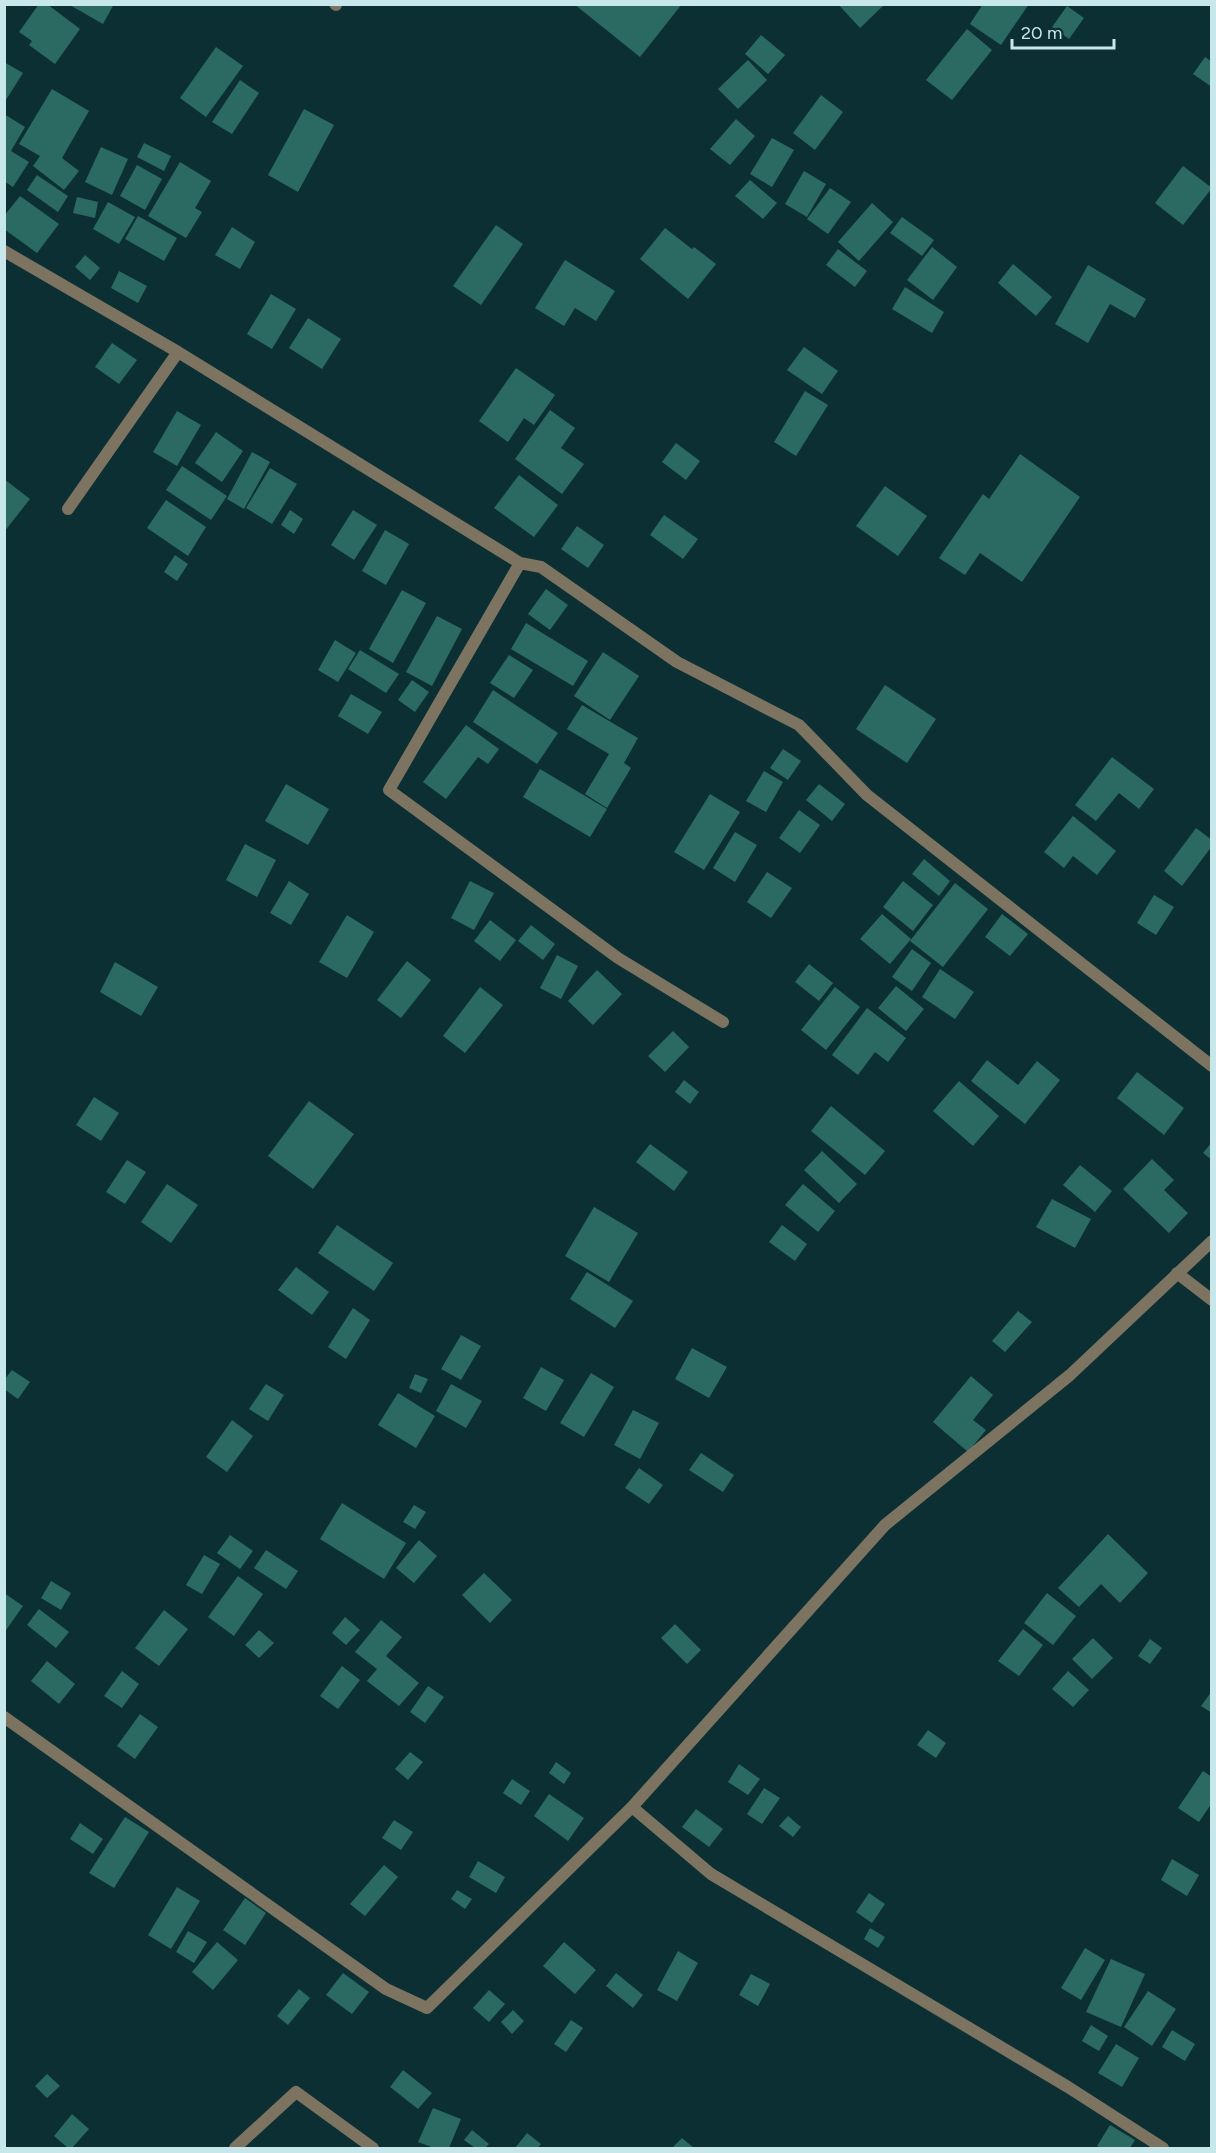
<svg xmlns="http://www.w3.org/2000/svg" width="1216" height="2153" font-family="Figtree,sans-serif">
  <style>
    .building { fill: #2a6a63 }
    .lines { fill: none; stroke-linecap: round; stroke-linejoin: round }
    .minor { stroke: #7c7360; stroke-width: 12 }
  </style>
  <rect width="100%" height="100%" fill="#0c2f33"/>
  <path class="building" d="M 39,4 L 47,4 L 80,29 L 55,64 L 29,45 L 32,41 L 19,32 Z
    M 68,4 L 114,4 L 103,24 Z
    M 574,4 L 682,4 L 640,57 Z
    M 838,4 L 885,4 L 860,28 Z
    M 983,4 L 1029,4 L 1001,45 L 970,24 Z
    M 1067,6 L 1084,18 L 1069,39 L 1052,27 Z
    M 967,29 L 992,50 L 952,100 L 926,80 Z
    M 761,35 L 785,55 L 768,74 L 745,54 Z
    M 216,47 L 243,66 L 206,117 L 180,98 Z
    M 1205,57 L 1212,62 L 1212,87 L 1193,74 Z
    M 748,60 L 767,80 L 738,109 L 718,89 Z
    M 4,62 L 23,73 L 4,103 Z
    M 240,80 L 259,93 L 232,134 L 212,122 Z
    M 52,89 L 89,111 L 62,158 L 79,171 L 64,190 L 33,166 L 40,156 L 19,144 Z
    M 821,95 L 843,112 L 815,150 L 793,133 Z
    M 304,109 L 334,125 L 298,192 L 268,175 Z
    M 4,114 L 25,127 L 11,151 L 29,162 L 13,187 L 4,181 Z
    M 736,119 L 755,136 L 730,165 L 710,149 Z
    M 772,138 L 794,150 L 772,187 L 750,174 Z
    M 144,143 L 171,156 L 164,171 L 137,157 Z
    M 101,147 L 128,159 L 112,195 L 85,182 Z
    M 180,162 L 211,181 L 195,208 L 202,212 L 186,238 L 148,216 Z
    M 137,165 L 162,179 L 145,210 L 120,196 Z
    M 1183,166 L 1212,188 L 1183,225 L 1155,203 Z
    M 804,171 L 826,184 L 807,217 L 785,204 Z
    M 37,175 L 68,196 L 58,212 L 27,190 Z
    M 750,180 L 777,203 L 763,219 L 735,196 Z
    M 830,188 L 851,202 L 828,234 L 807,219 Z
    M 20,196 L 59,224 L 37,253 L 4,229 L 4,216 Z
    M 77,197 L 98,202 L 95,218 L 73,213 Z
    M 108,202 L 135,217 L 119,244 L 93,229 Z
    M 872,203 L 893,222 L 859,261 L 838,242 Z
    M 138,216 L 177,238 L 164,261 L 125,239 Z
    M 902,217 L 934,240 L 922,256 L 890,233 Z
    M 496,225 L 523,244 L 481,305 L 453,286 Z
    M 232,227 L 255,242 L 240,269 L 215,255 Z
    M 665,228 L 692,249 L 694,247 L 716,264 L 688,299 L 640,259 Z
    M 932,247 L 957,267 L 933,300 L 907,280 Z
    M 838,249 L 867,271 L 855,287 L 826,265 Z
    M 85,255 L 100,268 L 90,280 L 75,267 Z
    M 565,260 L 615,291 L 596,321 L 575,308 L 564,326 L 535,308 Z
    M 1013,264 L 1052,297 L 1036,316 L 998,283 Z
    M 1088,265 L 1146,299 L 1135,318 L 1110,304 L 1088,343 L 1055,324 Z
    M 119,271 L 147,286 L 138,303 L 111,288 Z
    M 905,287 L 944,312 L 932,333 L 892,309 Z
    M 271,294 L 296,309 L 272,349 L 247,334 Z
    M 308,318 L 341,339 L 322,369 L 289,348 Z
    M 112,343 L 137,360 L 119,384 L 95,367 Z
    M 804,347 L 838,371 L 822,394 L 787,370 Z
    M 516,368 L 555,395 L 534,425 L 524,418 L 508,442 L 479,421 Z
    M 805,391 L 828,405 L 796,456 L 774,442 Z
    M 550,410 L 575,428 L 561,448 L 584,464 L 562,494 L 515,459 Z
    M 177,411 L 201,425 L 177,466 L 153,452 Z
    M 216,432 L 243,451 L 222,482 L 195,463 Z
    M 676,443 L 700,461 L 686,480 L 662,462 Z
    M 252,452 L 270,462 L 244,509 L 227,499 Z
    M 1020,454 L 1080,497 L 1022,582 L 980,553 L 965,575 L 939,558 L 983,494 L 989,499 Z
    M 182,466 L 227,496 L 211,520 L 166,490 Z
    M 270,468 L 297,484 L 272,524 L 246,508 Z
    M 519,475 L 558,505 L 534,537 L 494,508 Z
    M 4,479 L 30,499 L 4,532 Z
    M 885,486 L 927,516 L 898,556 L 856,526 Z
    M 166,500 L 206,527 L 188,556 L 147,528 Z
    M 290,510 L 303,519 L 294,534 L 281,525 Z
    M 353,510 L 377,525 L 354,560 L 331,545 Z
    M 664,515 L 698,539 L 683,559 L 650,535 Z
    M 577,526 L 604,545 L 588,568 L 561,549 Z
    M 385,530 L 409,544 L 386,585 L 362,571 Z
    M 175,555 L 188,564 L 177,581 L 164,572 Z
    M 546,589 L 568,605 L 550,630 L 528,614 Z
    M 402,590 L 426,603 L 393,663 L 369,649 Z
    M 437,616 L 462,629 L 432,686 L 406,672 Z
    M 526,623 L 588,661 L 573,686 L 511,649 Z
    M 335,640 L 356,653 L 338,682 L 318,670 Z
    M 360,650 L 399,674 L 386,693 L 348,669 Z
    M 603,652 L 639,676 L 610,720 L 574,696 Z
    M 509,655 L 533,670 L 514,698 L 490,683 Z
    M 412,680 L 429,692 L 415,712 L 398,700 Z
    M 885,685 L 936,719 L 907,763 L 856,729 Z
    M 493,690 L 558,733 L 537,764 L 473,722 Z
    M 351,694 L 382,712 L 368,734 L 338,716 Z
    M 582,705 L 638,738 L 624,763 L 631,768 L 607,808 L 585,794 L 609,754 L 567,729 Z
    M 466,725 L 499,749 L 488,764 L 478,757 L 446,799 L 423,782 Z
    M 783,749 L 801,761 L 788,780 L 770,768 Z
    M 1112,757 L 1154,789 L 1139,809 L 1119,793 L 1096,821 L 1075,805 Z
    M 540,769 L 607,809 L 590,837 L 523,797 Z
    M 764,771 L 783,782 L 766,812 L 746,801 Z
    M 286,784 L 329,809 L 308,845 L 265,821 Z
    M 819,784 L 845,804 L 832,821 L 806,800 Z
    M 710,794 L 740,812 L 704,870 L 674,852 Z
    M 799,810 L 820,825 L 800,853 L 779,838 Z
    M 1073,816 L 1116,851 L 1097,875 L 1073,856 L 1064,868 L 1044,852 Z
    M 1196,828 L 1212,840 L 1212,846 L 1182,886 L 1164,871 Z
    M 735,832 L 757,845 L 735,882 L 713,868 Z
    M 245,844 L 276,860 L 257,897 L 226,880 Z
    M 924,859 L 950,881 L 939,896 L 912,874 Z
    M 767,872 L 792,888 L 771,918 L 747,902 Z
    M 289,881 L 309,894 L 291,925 L 270,913 Z
    M 470,881 L 494,893 L 474,930 L 451,918 Z
    M 903,881 L 933,905 L 913,931 L 883,907 Z
    M 955,883 L 988,909 L 943,967 L 910,941 Z
    M 1154,895 L 1174,907 L 1156,935 L 1137,923 Z
    M 882,914 L 911,939 L 890,964 L 860,939 Z
    M 1002,914 L 1028,934 L 1010,956 L 985,937 Z
    M 347,915 L 374,932 L 347,978 L 319,962 Z
    M 490,920 L 516,940 L 500,961 L 474,941 Z
    M 531,925 L 555,944 L 543,960 L 518,941 Z
    M 912,949 L 931,963 L 912,991 L 892,977 Z
    M 557,955 L 578,966 L 561,999 L 540,988 Z
    M 407,961 L 431,980 L 401,1018 L 377,1000 Z
    M 115,962 L 158,987 L 141,1016 L 100,992 Z
    M 809,964 L 833,983 L 819,1001 L 795,982 Z
    M 940,969 L 974,992 L 955,1019 L 922,997 Z
    M 597,970 L 622,994 L 593,1025 L 568,1001 Z
    M 896,986 L 924,1009 L 906,1031 L 878,1008 Z
    M 480,987 L 503,1005 L 465,1053 L 443,1036 Z
    M 835,987 L 860,1007 L 826,1050 L 801,1030 Z
    M 867,1008 L 906,1038 L 888,1062 L 875,1052 L 858,1075 L 832,1055 Z
    M 673,1031 L 689,1047 L 665,1072 L 648,1056 Z
    M 987,1060 L 1018,1085 L 1037,1061 L 1060,1080 L 1025,1124 L 971,1081 Z
    M 1137,1072 L 1184,1108 L 1164,1135 L 1117,1098 Z
    M 684,1080 L 699,1092 L 690,1104 L 675,1092 Z
    M 959,1081 L 999,1116 L 973,1146 L 933,1111 Z
    M 94,1097 L 119,1113 L 101,1141 L 76,1125 Z
    M 309,1101 L 354,1134 L 313,1189 L 268,1156 Z
    M 831,1106 L 885,1151 L 865,1175 L 811,1131 Z
    M 1212,1142 L 1212,1160 L 1203,1153 Z
    M 650,1144 L 688,1172 L 674,1191 L 636,1162 Z
    M 822,1151 L 857,1184 L 839,1203 L 804,1170 Z
    M 1152,1159 L 1174,1180 L 1164,1190 L 1188,1213 L 1169,1233 L 1123,1189 Z
    M 127,1160 L 146,1172 L 125,1204 L 106,1192 Z
    M 1080,1165 L 1112,1191 L 1095,1212 L 1063,1185 Z
    M 167,1184 L 198,1205 L 171,1243 L 141,1222 Z
    M 803,1184 L 835,1211 L 818,1232 L 785,1205 Z
    M 1052,1199 L 1091,1219 L 1075,1248 L 1036,1227 Z
    M 594,1207 L 638,1233 L 609,1282 L 565,1256 Z
    M 337,1225 L 393,1263 L 374,1291 L 318,1253 Z
    M 782,1225 L 807,1244 L 795,1261 L 769,1242 Z
    M 296,1267 L 329,1292 L 312,1315 L 278,1290 Z
    M 587,1272 L 633,1301 L 615,1328 L 570,1299 Z
    M 353,1308 L 370,1320 L 346,1359 L 328,1347 Z
    M 1018,1311 L 1032,1322 L 1005,1352 L 992,1341 Z
    M 461,1335 L 481,1346 L 461,1380 L 441,1369 Z
    M 692,1348 L 727,1367 L 709,1398 L 675,1379 Z
    M 541,1367 L 564,1380 L 546,1411 L 523,1398 Z
    M 12,1370 L 30,1382 L 18,1399 L 4,1389 L 4,1380 Z
    M 591,1373 L 614,1387 L 584,1437 L 560,1423 Z
    M 415,1374 L 428,1379 L 421,1393 L 409,1388 Z
    M 971,1376 L 993,1395 L 973,1420 L 986,1430 L 968,1452 L 933,1422 Z
    M 266,1384 L 284,1395 L 268,1421 L 249,1409 Z
    M 451,1384 L 482,1401 L 466,1428 L 436,1411 Z
    M 398,1393 L 435,1416 L 416,1448 L 378,1425 Z
    M 633,1410 L 659,1423 L 640,1459 L 614,1445 Z
    M 232,1420 L 253,1436 L 227,1472 L 206,1457 Z
    M 701,1453 L 734,1475 L 723,1492 L 689,1470 Z
    M 639,1468 L 663,1485 L 649,1504 L 625,1488 Z
    M 342,1503 L 406,1543 L 384,1579 L 320,1539 Z
    M 414,1505 L 426,1512 L 415,1529 L 403,1522 Z
    M 1108,1534 L 1148,1573 L 1120,1603 L 1101,1584 L 1079,1607 L 1058,1588 Z
    M 230,1535 L 253,1551 L 240,1569 L 217,1553 Z
    M 419,1540 L 437,1556 L 414,1583 L 396,1568 Z
    M 266,1550 L 298,1571 L 286,1589 L 254,1568 Z
    M 204,1555 L 220,1564 L 202,1594 L 186,1585 Z
    M 484,1573 L 512,1600 L 490,1623 L 462,1595 Z
    M 238,1576 L 263,1594 L 234,1636 L 208,1617 Z
    M 51,1581 L 71,1593 L 61,1610 L 41,1598 Z
    M 4,1593 L 23,1606 L 4,1633 Z
    M 1047,1593 L 1076,1616 L 1053,1645 L 1024,1623 Z
    M 39,1609 L 69,1632 L 56,1648 L 27,1625 Z
    M 164,1610 L 188,1629 L 159,1666 L 135,1648 Z
    M 345,1617 L 360,1630 L 346,1645 L 332,1633 Z
    M 381,1620 L 402,1637 L 386,1656 L 419,1683 L 399,1706 L 367,1681 L 377,1669 L 355,1652 Z
    M 675,1624 L 701,1650 L 687,1664 L 661,1638 Z
    M 1023,1629 L 1043,1645 L 1019,1676 L 998,1661 Z
    M 259,1630 L 274,1643 L 259,1658 L 245,1645 Z
    M 1093,1638 L 1113,1658 L 1092,1679 L 1072,1659 Z
    M 1150,1639 L 1162,1648 L 1150,1664 L 1138,1656 Z
    M 47,1661 L 75,1684 L 59,1704 L 31,1681 Z
    M 342,1666 L 360,1680 L 338,1709 L 320,1696 Z
    M 122,1671 L 139,1684 L 122,1708 L 104,1696 Z
    M 1068,1671 L 1089,1690 L 1073,1707 L 1052,1689 Z
    M 428,1686 L 444,1697 L 425,1723 L 410,1712 Z
    M 1212,1691 L 1212,1713 L 1201,1706 Z
    M 140,1714 L 158,1727 L 135,1759 L 117,1746 Z
    M 928,1730 L 946,1743 L 936,1758 L 917,1745 Z
    M 410,1752 L 423,1762 L 408,1780 L 395,1769 Z
    M 556,1762 L 571,1773 L 564,1784 L 549,1773 Z
    M 739,1764 L 760,1779 L 748,1795 L 728,1782 Z
    M 1203,1771 L 1212,1777 L 1212,1803 L 1199,1822 L 1178,1808 Z
    M 512,1779 L 530,1791 L 521,1805 L 503,1793 Z
    M 764,1788 L 780,1798 L 762,1824 L 747,1814 Z
    M 549,1794 L 584,1818 L 568,1841 L 534,1816 Z
    M 696,1809 L 723,1829 L 709,1847 L 682,1827 Z
    M 788,1816 L 801,1827 L 793,1837 L 779,1826 Z
    M 125,1817 L 149,1832 L 114,1888 L 89,1873 Z
    M 394,1820 L 413,1832 L 401,1850 L 382,1838 Z
    M 80,1823 L 103,1839 L 93,1854 L 70,1839 Z
    M 1172,1859 L 1199,1875 L 1187,1896 L 1161,1880 Z
    M 478,1861 L 505,1877 L 496,1893 L 469,1877 Z
    M 384,1865 L 398,1877 L 365,1916 L 350,1904 Z
    M 177,1887 L 200,1901 L 171,1949 L 148,1935 Z
    M 457,1890 L 472,1899 L 465,1909 L 451,1899 Z
    M 869,1893 L 885,1904 L 872,1923 L 856,1912 Z
    M 245,1898 L 266,1913 L 245,1945 L 223,1930 Z
    M 870,1928 L 885,1937 L 878,1948 L 864,1939 Z
    M 188,1931 L 207,1942 L 194,1963 L 176,1952 Z
    M 217,1942 L 238,1960 L 213,1990 L 192,1972 Z
    M 564,1942 L 596,1970 L 575,1994 L 543,1966 Z
    M 1085,1948 L 1105,1960 L 1081,2000 L 1061,1988 Z
    M 678,1951 L 698,1963 L 677,2001 L 657,1990 Z
    M 1111,1959 L 1145,1974 L 1121,2027 L 1086,2012 Z
    M 343,1973 L 369,1992 L 352,2014 L 326,1995 Z
    M 616,1973 L 643,1995 L 633,2008 L 606,1986 Z
    M 751,1974 L 770,1984 L 758,2006 L 739,1995 Z
    M 299,1989 L 310,1998 L 288,2025 L 277,2016 Z
    M 489,1990 L 505,2004 L 489,2022 L 473,2008 Z
    M 1148,1991 L 1176,2009 L 1152,2046 L 1124,2027 Z
    M 513,2010 L 524,2021 L 512,2034 L 501,2022 Z
    M 571,2020 L 583,2028 L 566,2052 L 554,2044 Z
    M 1091,2025 L 1108,2036 L 1099,2051 L 1082,2041 Z
    M 1172,2030 L 1195,2044 L 1185,2061 L 1162,2047 Z
    M 1116,2044 L 1139,2058 L 1122,2087 L 1098,2073 Z
    M 403,2070 L 432,2093 L 418,2109 L 390,2087 Z
    M 47,2074 L 60,2086 L 47,2098 L 35,2086 Z
    M 433,2108 L 461,2119 L 449,2148 L 434,2148 L 418,2142 Z
    M 72,2114 L 89,2129 L 72,2148 L 68,2148 L 54,2136 Z
    M 1110,2125 L 1135,2140 L 1130,2148 L 1101,2148 L 1097,2146 Z
    M 472,2130 L 489,2144 L 485,2148 L 475,2148 L 464,2140 Z
    M 527,2133 L 541,2144 L 538,2148 L 515,2148 Z
    M 682,2138 L 694,2148 L 672,2148 Z"/>
  <g class="lines">
    <path class="minor" d="M 335,4 L 336,5
      M 4,251 L 178,352 L 520,563 L 541,567 L 677,662 L 799,725 L 867,795 L 1212,1066
      M 68,509 L 178,352
      M 520,563 L 389,790 L 618,958 L 723,1022
      M 1177,1273 L 1212,1300
      M 4,1717 L 386,1989 L 427,2008 L 632,1807 L 885,1525 L 1070,1375 L 1212,1241
      M 632,1807 L 711,1874 L 1068,2087 L 1163,2148
      M 235,2148 L 296,2092 L 373,2148"/>
  </g>
  <rect width="1216" height="2153" fill="none" stroke="#c8e7eb" stroke-width="12"/>
  <path d="M1012 39v9h102v-9" fill="none" stroke="#c8e7eb" stroke-width="3"/>
  <text x="1021" y="39" font-size="18" fill="#c8e7eb" stroke="#0c2f33" stroke-width="4.5" paint-order="stroke">20 m</text>
</svg>
